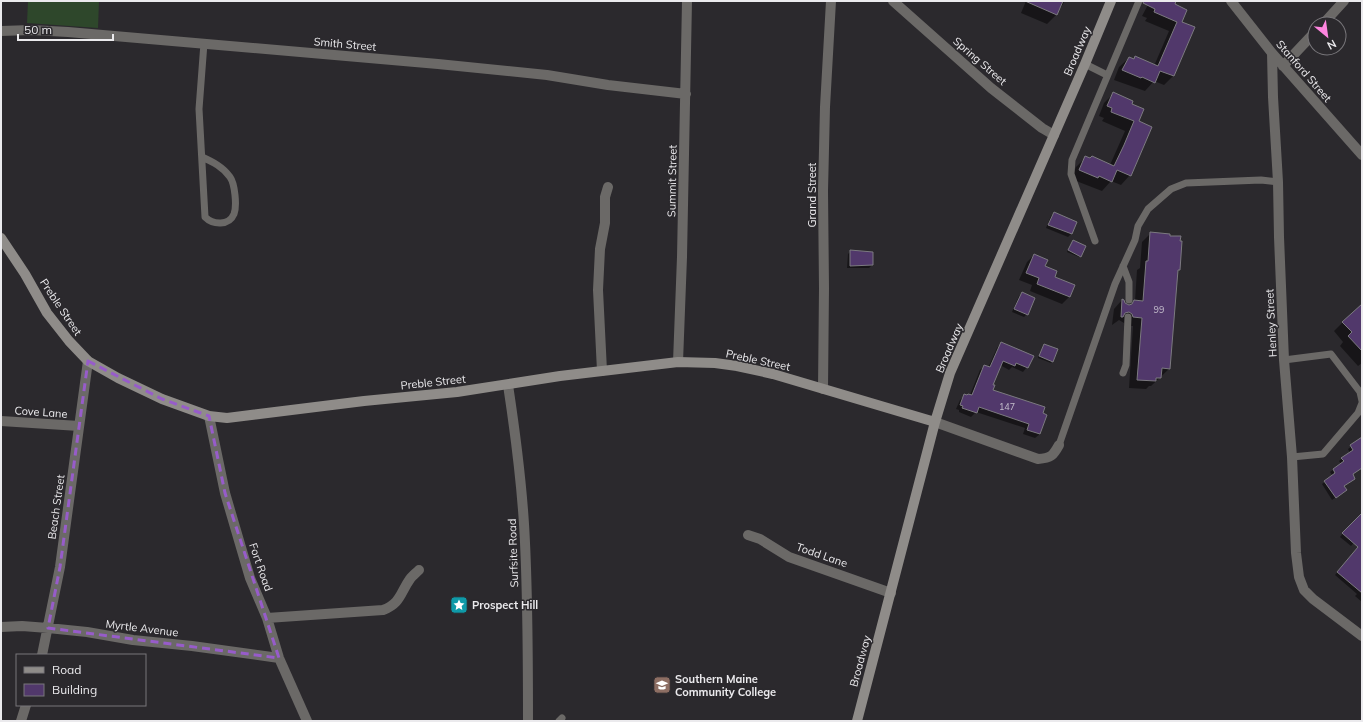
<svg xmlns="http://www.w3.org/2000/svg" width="1363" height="722" font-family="Mulish,sans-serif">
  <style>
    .green { fill: #2e472b }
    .shadow { fill: #0007 }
    .building { fill: #51386b; stroke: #7c7a80 }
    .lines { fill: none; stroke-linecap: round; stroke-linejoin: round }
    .lane { stroke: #6b6967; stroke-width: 7 }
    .street { stroke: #6b6967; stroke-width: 10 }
    .secondary { stroke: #8f8c89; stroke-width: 10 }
    .marked { fill: none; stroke: #975cca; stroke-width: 3; stroke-dasharray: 8 5; stroke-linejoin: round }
    .labels { text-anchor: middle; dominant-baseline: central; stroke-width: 3; stroke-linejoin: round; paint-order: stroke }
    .number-label { font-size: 9px; fill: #c4becc }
    .street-label { font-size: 11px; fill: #ebeaed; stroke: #2b292d }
    .poi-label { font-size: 11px; font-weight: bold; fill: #ebeaed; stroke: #2b292d; text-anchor: start }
  </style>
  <rect width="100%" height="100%" fill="#2b292d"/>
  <path class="green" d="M 28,1 L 99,1 L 98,28 L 27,23 Z"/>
  <path class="shadow" d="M 1025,1 L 1065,1 L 1056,15 L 1047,24 L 1021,13 L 1026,1 Z
    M 1150,1 L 1173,1 L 1181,22 L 1194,28 L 1173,76 L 1164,85 L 1154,81 L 1145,91 L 1114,80 L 1119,67 L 1129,58 L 1133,60 L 1135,58 L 1154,66 L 1169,31 L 1145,21 L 1147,18 L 1142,16 Z
    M 1114,93 L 1130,104 L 1138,122 L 1130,175 L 1121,185 L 1111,181 L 1102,191 L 1071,179 L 1076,167 L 1086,157 L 1110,165 L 1125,131 L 1102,121 L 1104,118 L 1099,116 L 1104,103 Z
    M 1054,213 L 1076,223 L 1071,234 L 1068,237 L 1046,228 L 1051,216 Z
    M 1150,234 L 1179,269 L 1176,272 L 1170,368 L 1151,386 L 1149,386 L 1146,389 L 1129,388 L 1133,326 L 1124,326 L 1124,323 L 1119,320 L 1112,325 L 1114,309 L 1122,300 L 1124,303 L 1130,306 L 1135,301 L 1137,270 L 1140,268 L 1142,242 Z
    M 1072,242 L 1080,256 L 1079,257 L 1067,252 Z
    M 851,251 L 872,265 L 869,268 L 847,268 L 848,254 Z
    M 1034,255 L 1054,277 L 1073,285 L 1069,297 L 1062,304 L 1030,291 L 1032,285 L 1019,280 L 1027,262 Z
    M 1022,293 L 1027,314 L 1024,317 L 1012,312 L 1019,296 Z
    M 1362,313 L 1362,363 L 1358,366 L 1340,346 L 1343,342 L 1334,331 L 1343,322 Z
    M 1001,344 L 1027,367 L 1023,372 L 1012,367 L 1009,370 L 1000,365 L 992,385 L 991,391 L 1042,414 L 1040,434 L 1035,438 L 1023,434 L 1025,428 L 976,412 L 971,417 L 959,412 L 959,410 L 956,409 L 960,400 L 965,395 L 970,395 L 980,370 L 985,366 L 988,368 L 997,348 Z
    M 1043,346 L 1057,350 L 1051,363 L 1038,358 Z
    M 1362,439 L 1362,467 L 1352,475 L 1351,481 L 1343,487 L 1346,490 L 1332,500 L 1322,484 L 1333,476 L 1330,472 L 1341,464 L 1339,461 L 1350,453 L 1348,449 Z
    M 1362,521 L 1362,534 L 1351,546 L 1340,537 L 1350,525 Z
    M 1356,551 L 1362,552 L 1362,602 L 1355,596 L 1357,594 L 1335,575 Z"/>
  <path class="building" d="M 1025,1 L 1063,1 L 1057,15 Z
    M 1144,1 L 1176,1 L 1175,4 L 1187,10 L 1182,22 L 1195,27 L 1174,76 L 1160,71 L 1155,83 L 1142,77 L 1141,78 L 1122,70 L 1129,57 L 1134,59 L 1135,56 L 1158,66 L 1177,22 L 1154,12 L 1155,9 L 1143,3 Z
    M 1113,92 L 1133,101 L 1132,104 L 1144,109 L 1139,121 L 1152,127 L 1131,176 L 1117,170 L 1112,182 L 1099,176 L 1098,178 L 1079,170 L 1085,156 L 1090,158 L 1092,156 L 1114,166 L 1124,145 L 1134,121 L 1111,112 L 1112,108 L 1107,106 Z
    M 1054,212 L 1077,222 L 1072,234 L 1048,225 Z
    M 1150,232 L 1170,234 L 1170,236 L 1181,236 L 1180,241 L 1182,241 L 1180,270 L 1178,270 L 1170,369 L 1162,368 L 1161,378 L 1156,378 L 1156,381 L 1137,380 L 1142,318 L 1133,317 L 1132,314 L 1129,312 L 1125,313 L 1123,317 L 1121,317 L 1122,299 L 1124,300 L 1125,303 L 1129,305 L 1132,304 L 1134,300 L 1143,301 L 1146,261 L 1148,261 Z
    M 1073,240 L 1086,246 L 1081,257 L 1068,250 Z
    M 850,250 L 873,252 L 873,265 L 850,266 Z
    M 1034,254 L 1048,260 L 1045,266 L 1057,271 L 1055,277 L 1075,285 L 1070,297 L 1037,284 L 1039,278 L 1026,273 Z
    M 1022,292 L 1035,298 L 1028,315 L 1014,309 Z
    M 1362,304 L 1362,351 L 1348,336 L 1352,332 L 1342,322 Z
    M 1001,342 L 1034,356 L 1028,368 L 1016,363 L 1015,366 L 1003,361 L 993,385 L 995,385 L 993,390 L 1045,407 L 1043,413 L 1047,415 L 1040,434 L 1027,430 L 1029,424 L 979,407 L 977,413 L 962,408 L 963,406 L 960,405 L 964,394 L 967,395 L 968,394 L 972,395 L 984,365 L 990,367 Z
    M 1044,344 L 1058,349 L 1053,362 L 1039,356 Z
    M 1362,437 L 1362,468 L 1353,474 L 1355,479 L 1344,486 L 1347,490 L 1336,498 L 1324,481 L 1335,473 L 1333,469 L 1344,461 L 1341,458 L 1353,450 L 1350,445 Z
    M 1362,513 L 1362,593 L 1337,572 L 1358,547 L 1342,533 Z"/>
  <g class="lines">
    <path class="lane" d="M 1085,64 L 1107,75
      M 202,157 C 213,162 223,167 230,177 C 235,184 237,206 234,214 C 229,226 213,225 205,217 L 199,109 L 204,43
      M 1095,241 L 1071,174 L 1072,160 L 1139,1
      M 1123,266 L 1129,282 L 1129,300
      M 1284,360 L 1331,354 L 1360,392 L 1362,401
      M 1123,373 L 1126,365 L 1128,317
      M 1059,445 L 1115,284 L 1135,240 L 1138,226 L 1148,209 L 1171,189 L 1186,183 L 1261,180 L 1278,182
      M 1292,457 L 1323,454 L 1358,413 L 1362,403
      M 559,721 L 562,718"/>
    <path class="street" d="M 893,1 L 991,88 L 1042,128 L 1054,135
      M 1231,1 L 1272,53 L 1362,155
      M 1323,24 L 1344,1
      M 1,31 L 31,30 L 68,32 L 438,64 L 547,75 L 608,85 L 686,94
      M 1272,53 L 1273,97 L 1278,182 L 1279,237 L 1284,360 L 1292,457 L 1296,553 L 1299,577 L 1304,590 L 1313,599 L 1362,636
      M 1283,66 L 1315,32
      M 678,362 L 682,257 L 687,1
      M 602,371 L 598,290 L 600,249 L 605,223 L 605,197 L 608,187
      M 508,385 C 515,431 521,477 524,524 C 528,589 528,655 528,721
      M 823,389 L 824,288 L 823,191 L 825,107 L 831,1
      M 209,416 L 225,493 L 250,578 L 267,618 L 279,658 L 307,721
      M 1,421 L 79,426
      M 935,422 L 1038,459 C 1051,458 1053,456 1059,445
      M 748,535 L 760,539 L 789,557 L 891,593
      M 267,618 L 383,610 C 401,603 400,593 410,579 C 412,576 416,573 419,570
      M 1,627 L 22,626 L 48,628 L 87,632 L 133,640 L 192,646 L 279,658
      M 42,655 L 60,567 L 88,361
      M 21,721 L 26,705"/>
    <path class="secondary" d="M 1,238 L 25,274 L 47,313 L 69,341 L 88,361 L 118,378 L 162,399 L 209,416 L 227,418 L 364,401 L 457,392 L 560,376 L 678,362 L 715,363 L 737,366 L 773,374 L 935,422
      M 857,721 L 935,422 L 950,373 L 1085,64 L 1111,1"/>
  </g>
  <path class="marked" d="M 88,361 L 162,399 L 209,416 L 225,493 L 279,658 L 48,628 L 60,567 Z"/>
  <defs>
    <symbol id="sight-square" viewBox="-11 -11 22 22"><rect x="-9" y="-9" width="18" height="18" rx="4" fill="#0f9aa8" stroke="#2b292d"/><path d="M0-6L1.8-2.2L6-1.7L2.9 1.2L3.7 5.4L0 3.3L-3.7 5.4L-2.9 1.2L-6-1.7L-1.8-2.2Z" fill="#fff"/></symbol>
    <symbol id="university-square" viewBox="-11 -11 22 22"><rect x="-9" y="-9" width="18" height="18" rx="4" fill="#8d6e63" stroke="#2b292d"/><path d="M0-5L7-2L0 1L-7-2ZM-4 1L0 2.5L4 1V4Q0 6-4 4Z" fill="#fff"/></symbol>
  </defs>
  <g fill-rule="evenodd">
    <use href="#sight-square" x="449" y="595" width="20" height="20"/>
    <use href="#university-square" x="652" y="675" width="20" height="20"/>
  </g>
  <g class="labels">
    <g class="number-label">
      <text x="1159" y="309">99</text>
      <text x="1007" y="406">147</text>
    </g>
    <g class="street-label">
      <text transform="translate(345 44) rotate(5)">Smith Street</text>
      <text transform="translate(1077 51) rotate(-67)">Broadway</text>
      <text transform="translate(980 61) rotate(41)">Spring Street</text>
      <text transform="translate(1304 71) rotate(49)">Stanford Street</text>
      <text transform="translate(672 181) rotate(-89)">Summit Street</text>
      <text transform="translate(812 195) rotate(-90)">Grand Street</text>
      <text transform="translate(61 307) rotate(56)">Preble Street</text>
      <text transform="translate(1271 323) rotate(-93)">Henley Street</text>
      <text transform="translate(949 348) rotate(-67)">Broadway</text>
      <text transform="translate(758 360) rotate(12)">Preble Street</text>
      <text transform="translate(433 382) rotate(-6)">Preble Street</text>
      <text transform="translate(41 412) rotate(4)">Cove Lane</text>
      <text transform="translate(56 507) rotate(-82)">Beach Street</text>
      <text transform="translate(513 553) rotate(-92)">Surfsite Road</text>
      <text transform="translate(822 555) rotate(19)">Todd Lane</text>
      <text transform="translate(261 567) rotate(71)">Fort Road</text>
      <text transform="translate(142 628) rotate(7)">Myrtle Avenue</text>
      <text transform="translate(860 661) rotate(-75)">Broadway</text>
    </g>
    <g class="poi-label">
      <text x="472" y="605">Prospect Hill</text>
      <text x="675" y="679">Southern Maine<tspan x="675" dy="13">Community College</tspan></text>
    </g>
  </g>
  <rect width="1363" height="722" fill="none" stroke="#ebeaed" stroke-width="4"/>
  <rect x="16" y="654" width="130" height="52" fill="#2b292d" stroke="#78767a"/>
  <rect x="24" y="667" width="20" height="6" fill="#8f8c89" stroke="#78767a"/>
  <text x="52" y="674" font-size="12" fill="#ebeaed">Road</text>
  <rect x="24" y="684" width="20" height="12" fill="#51386b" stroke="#78767a"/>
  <text x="52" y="694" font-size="12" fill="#ebeaed">Building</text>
  <g transform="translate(1327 36) rotate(151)"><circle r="19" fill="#2b292d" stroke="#78767a"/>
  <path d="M0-3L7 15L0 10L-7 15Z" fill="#fe85df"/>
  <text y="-6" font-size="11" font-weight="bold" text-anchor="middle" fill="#ebeaed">N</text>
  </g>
  <path d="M18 34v6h95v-6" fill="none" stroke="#ebeaed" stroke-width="2"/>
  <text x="24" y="34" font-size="12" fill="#ebeaed" stroke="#2b292d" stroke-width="3" paint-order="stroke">50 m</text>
</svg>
